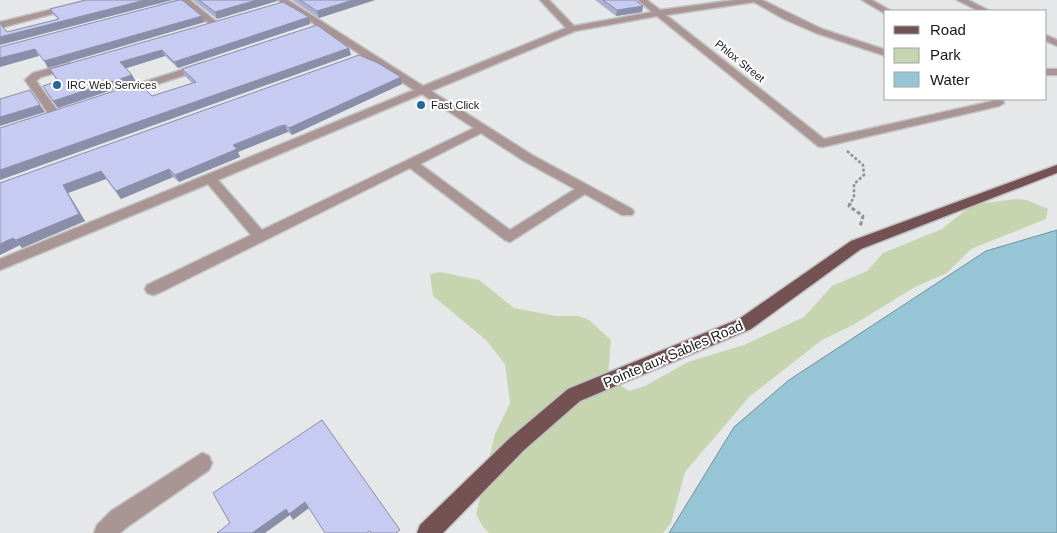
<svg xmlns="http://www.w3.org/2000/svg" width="1057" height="533" font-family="Helvetica,sans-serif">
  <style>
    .green { fill: #c6d5b0 }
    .water { fill: #96c5d5; stroke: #70919d }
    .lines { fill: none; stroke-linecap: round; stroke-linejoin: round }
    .minor-casing { stroke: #c1c2c3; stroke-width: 3 }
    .major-casing { stroke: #c1c2c3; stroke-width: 3 }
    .path-far1 { stroke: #909191; stroke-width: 2.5; stroke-dasharray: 3 2; stroke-linecap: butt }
    .path { stroke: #909191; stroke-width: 3; stroke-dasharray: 4 2.5; stroke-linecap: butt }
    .minor { fill: #aa9595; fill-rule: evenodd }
    .major { fill: #745253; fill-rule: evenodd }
    .wall { fill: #abafd0 }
    .shaded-wall { fill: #8b8ea9 }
    .building { fill: #c7cbf2; stroke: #8b8ea9 }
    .poi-dot { fill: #24679c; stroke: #fff; stroke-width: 2 }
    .labels { text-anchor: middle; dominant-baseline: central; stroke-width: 4; stroke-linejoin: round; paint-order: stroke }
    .far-street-label { font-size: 11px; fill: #191919; stroke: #fff }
    .far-poi-label { font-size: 11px; fill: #191919; stroke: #fff; text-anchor: start }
    .street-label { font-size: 14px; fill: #191919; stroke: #fff }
  </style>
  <rect width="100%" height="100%" fill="#e6e7e8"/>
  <path class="green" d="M 1016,199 L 1027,200 L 1048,209 L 1046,219 L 971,249 L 947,273 L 915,287 L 853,325 L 822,340 L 749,397 L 685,472 L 671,523 L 663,533 L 489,533 L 483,527 L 476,514 L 495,434 L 510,403 L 505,364 L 486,340 L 433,296 L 430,274 L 440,272 L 479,280 L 514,308 L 556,316 L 579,316 L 589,320 L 611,340 L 608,377 L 629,391 L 645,386 L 688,362 L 744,345 L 804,317 L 832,286 L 867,271 L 883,253 L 942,229 L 968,208 L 978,204 Z"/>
  <path class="water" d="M 1057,230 L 1057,533 L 669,533 L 734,427 L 789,380 L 986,251 Z"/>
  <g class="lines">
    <defs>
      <path id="minor" d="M 90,0 L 104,0 L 0,28 L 0,22 Z
        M 179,0 L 190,0 L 218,23 L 214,26 L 211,25 L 185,5 L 163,9 L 159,6 Z
        M 278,0 L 288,0 L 423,86 L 566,28 L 540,0 L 549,0 L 574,26 L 652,12 L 638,0 L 647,0 L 660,10 L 735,0 L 762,0 L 822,29 L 886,50 L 886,56 L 816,33 L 784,19 L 754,2 L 666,15 L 824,139 L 993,101 L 992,99 L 1002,99 L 1004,103 L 999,106 L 822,147 L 818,146 L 657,16 L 575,31 L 431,91 L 532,155 L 632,209 L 634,212 L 632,215 L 622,215 L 585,194 L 510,242 L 505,240 L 410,168 L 159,293 L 153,295 L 147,293 L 145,289 L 147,285 L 251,235 L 208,184 L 0,270 L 0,259 L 414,90 ZM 422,94 L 474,128 L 262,230 L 218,180 ZM 481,133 L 524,161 L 575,189 L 510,230 L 420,164 Z
        M 862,0 L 872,0 L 891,11 L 884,13 Z
        M 957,0 L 968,0 L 990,11 L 979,11 Z
        M 1046,35 L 1057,40 L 1057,46 L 1046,41 Z
        M 69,63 L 73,64 L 73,68 L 41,77 L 36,81 L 60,114 L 58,116 L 50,116 L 25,80 L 33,73 Z
        M 203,63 L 208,66 L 207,68 L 127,94 L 123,95 L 118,92 L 119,90 Z
        M 1046,69 L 1057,69 L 1057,75 L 1046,75 Z
        M 202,453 L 209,456 L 212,463 L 209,470 L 127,527 L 120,533 L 94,533 L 97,525 L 111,511 Z"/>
      <path id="major" d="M 1057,165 L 1057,173 L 861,249 L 751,329 L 580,401 L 524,450 L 443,533 L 417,533 L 420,525 L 510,438 L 568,389 L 739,319 L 851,241 Z"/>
    </defs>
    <use href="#minor" class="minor-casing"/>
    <use href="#major" class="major-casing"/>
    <path class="path-far1" d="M 847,151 L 863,165 L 864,175 L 854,184 L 854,196 L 850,205"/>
    <path class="path" d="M 850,203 L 849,206 L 863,216 L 860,227"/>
    <use href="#minor" class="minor"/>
    <use href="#major" class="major"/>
  </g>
  <path class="wall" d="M 86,0 L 172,0 L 0,45 L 0,23 L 7,32 L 58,19 L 54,15 L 50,9 Z
    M 193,0 L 277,0 L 277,1 L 217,19 Z
    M 292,0 L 375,0 L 319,18 Z
    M 595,0 L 635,0 L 643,6 L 642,12 L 616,16 Z
    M 309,17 L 310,24 L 178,68 L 165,56 L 126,68 L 132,75 L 136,82 L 58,108 L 43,86 L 57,81 L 50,69 Z
    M 349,48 L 351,55 L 152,96 L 192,83 L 185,76 L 182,69 Z
    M 402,84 L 292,135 L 288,132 L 283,133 L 238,152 L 240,157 L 179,182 L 173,177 L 121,199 L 106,179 L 68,193 L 85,221 L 22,248 L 20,245 L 0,255 L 0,183 Z"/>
  <path class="shaded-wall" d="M 145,0 L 172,0 L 0,45 L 0,37 Z
    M 257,0 L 277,0 L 277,1 L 217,19 L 215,12 Z
    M 353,0 L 375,0 L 319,18 L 317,11 Z
    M 643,6 L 642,12 L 616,16 L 617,10 Z
    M 202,16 L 205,22 L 48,68 L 44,61 Z
    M 309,17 L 310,24 L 178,68 L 174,62 Z
    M 349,48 L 351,55 L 0,180 L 0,170 Z
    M 35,49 L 39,56 L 0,67 L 0,58 Z
    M 162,50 L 165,56 L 124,69 L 120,62 Z
    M 132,75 L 136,82 L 58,108 L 53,101 Z
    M 401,77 L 402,84 L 292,135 L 289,128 Z
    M 40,105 L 45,112 L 0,126 L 0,117 Z
    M 285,125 L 288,132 L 238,152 L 240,157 L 179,182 L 175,175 L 233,145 Z
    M 169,169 L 173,177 L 121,199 L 116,191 Z
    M 101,171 L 106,179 L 68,193 L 85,221 L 22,248 L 16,240 L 63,185 Z
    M 13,238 L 20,245 L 0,255 L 0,244 Z
    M 305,502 L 309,508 L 293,520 L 290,515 L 265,533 L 252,533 L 286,509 Z"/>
  <path class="building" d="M 86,0 L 145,0 L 0,37 L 0,23 L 7,32 L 59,19 L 50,9 Z
    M 179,0 L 182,0 L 202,16 L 44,61 L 35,49 L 0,58 L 0,47 Z
    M 199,0 L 257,0 L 215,12 Z
    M 300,0 L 353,0 L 317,11 Z
    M 603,0 L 635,0 L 643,6 L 617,10 Z
    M 283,2 L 309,17 L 174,62 L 162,50 L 120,62 L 132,75 L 53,101 L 43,86 L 58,81 L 50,69 Z
    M 317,25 L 349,48 L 0,170 L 0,128 L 139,83 L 152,96 L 196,82 L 182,69 Z
    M 359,55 L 378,63 L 401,77 L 289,128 L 285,125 L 280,126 L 233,145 L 237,149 L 175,175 L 169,169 L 116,191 L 101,171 L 63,185 L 79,214 L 16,240 L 13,238 L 0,244 L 0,183 Z
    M 30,90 L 40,105 L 0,117 L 0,99 Z
    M 322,420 L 400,530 L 396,533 L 371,533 L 370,531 L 367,533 L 325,533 L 305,502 L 289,514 L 286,509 L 252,533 L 217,533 L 230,523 L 213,493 Z"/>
  <g class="poi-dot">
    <circle cx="57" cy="85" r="5"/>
    <circle cx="421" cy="105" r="5"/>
  </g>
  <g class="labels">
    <g class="far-street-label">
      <text transform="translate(740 61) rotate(39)">Phlox Street</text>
    </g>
    <g class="far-poi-label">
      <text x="67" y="85">IRC Web Services</text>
      <text x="431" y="105">Fast Click</text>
    </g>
    <g class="street-label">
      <text transform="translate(673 354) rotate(-23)">Pointe aux Sables Road</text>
    </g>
  </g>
  <rect x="884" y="10" width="162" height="90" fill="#ffffff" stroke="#a3a3a3"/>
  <rect x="894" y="26" width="25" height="8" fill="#745253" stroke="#a3a3a3"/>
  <text x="930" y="35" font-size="15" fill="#191919">Road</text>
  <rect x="894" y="48" width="25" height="15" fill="#c6d5b0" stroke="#a3a3a3"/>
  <text x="930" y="60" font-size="15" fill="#191919">Park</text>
  <rect x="894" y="72" width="25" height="15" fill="#96c5d5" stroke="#a3a3a3"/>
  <text x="930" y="85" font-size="15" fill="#191919">Water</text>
</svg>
